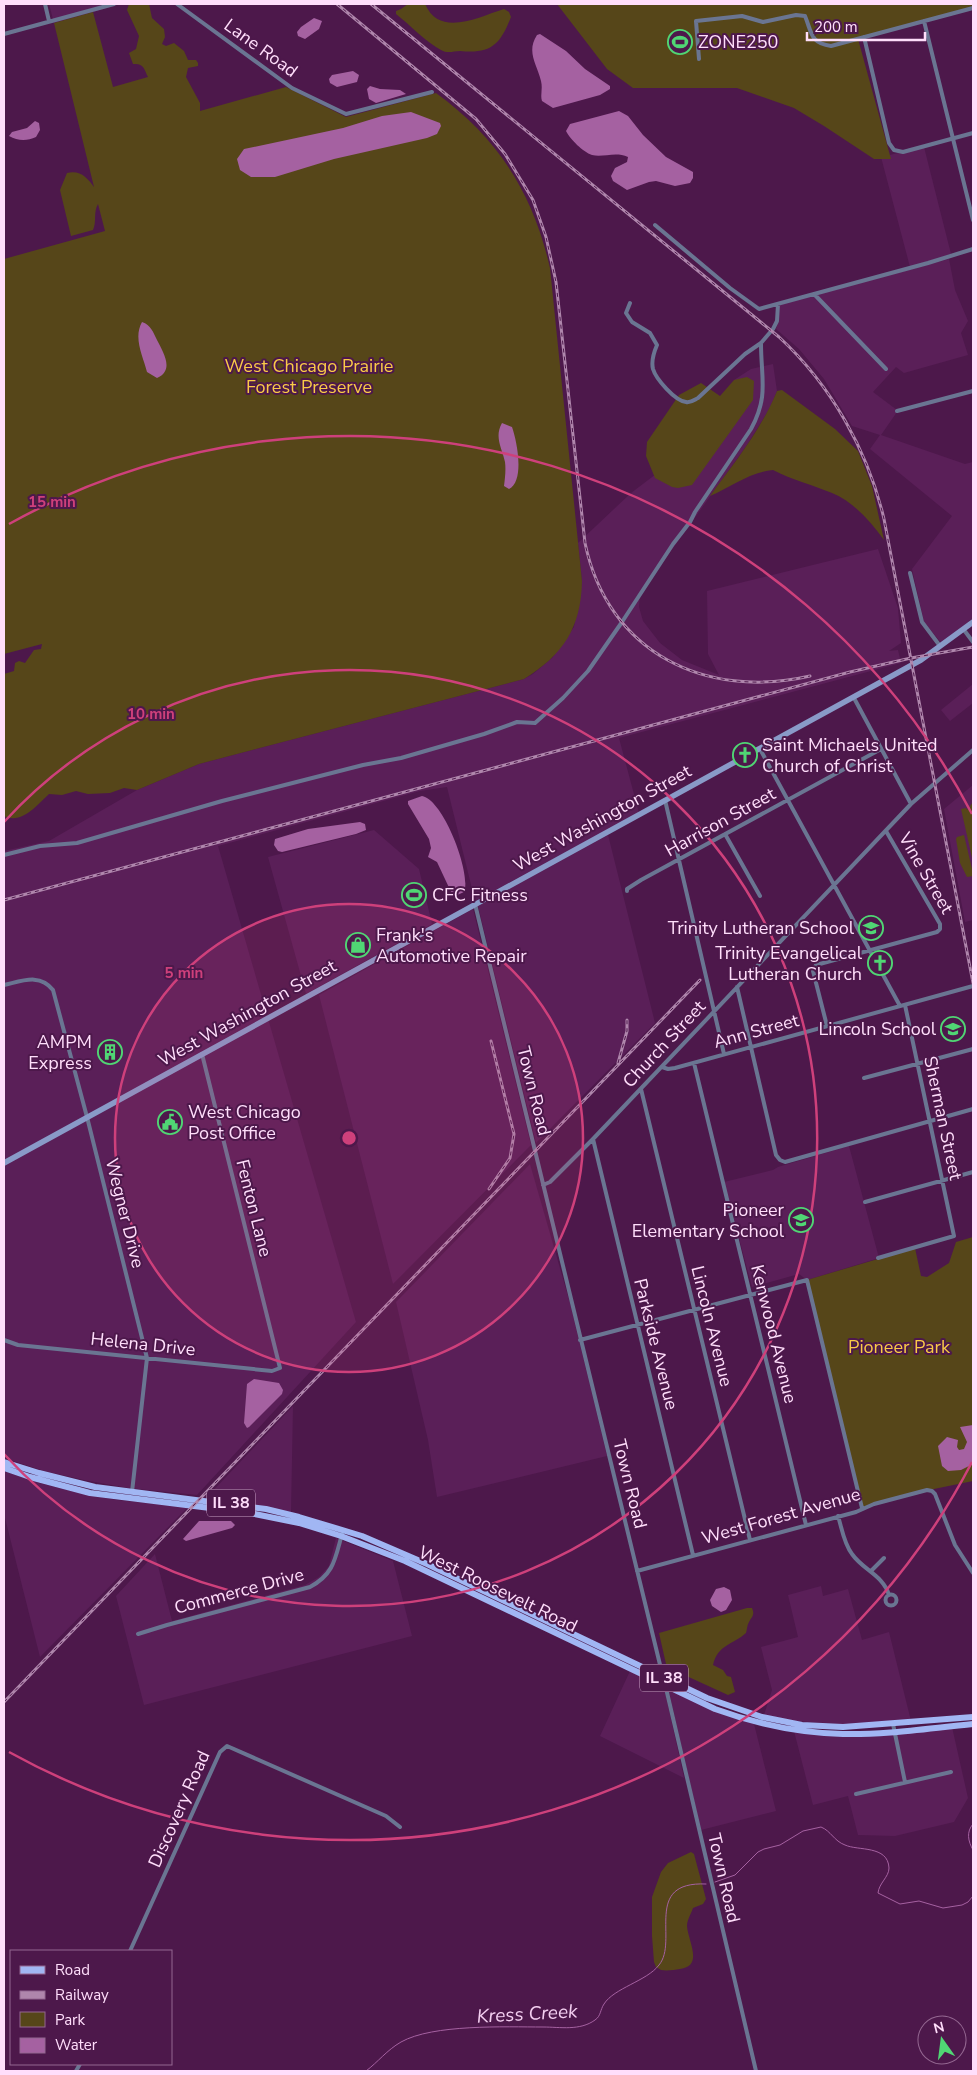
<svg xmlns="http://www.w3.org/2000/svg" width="977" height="2075" font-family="'Nunito Sans',sans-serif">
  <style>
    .built { fill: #5a1f58 }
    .green { fill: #564619 }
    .water { fill: #a561a1 }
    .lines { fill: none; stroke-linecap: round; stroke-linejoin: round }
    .stream { stroke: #a561a1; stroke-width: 1 }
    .minor { stroke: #6a7592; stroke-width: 4 }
    .secondary { stroke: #899ac8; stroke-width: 5.5 }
    .primary { stroke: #a1b6f3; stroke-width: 6 }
    .rail-casing { stroke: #af86ac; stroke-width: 3 }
    .rail { stroke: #4d184b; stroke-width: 1; stroke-dasharray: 4; stroke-linecap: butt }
    .ring { fill: none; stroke: #ce407b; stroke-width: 2.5 }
    .labels { text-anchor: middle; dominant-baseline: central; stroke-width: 4; stroke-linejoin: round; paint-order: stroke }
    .shield { fill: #4d184b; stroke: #caa3c6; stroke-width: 1 }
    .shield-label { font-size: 16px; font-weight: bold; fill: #ffdefb }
    .poi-label { font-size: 18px; fill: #ffdefb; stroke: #4d184b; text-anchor: start }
    .street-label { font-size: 18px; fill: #ffdefb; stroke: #4d184b }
    .park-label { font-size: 18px; fill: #f9cb47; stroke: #4d184b }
    .water-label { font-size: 19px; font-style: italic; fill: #f4cff1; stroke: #4d184b }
    .centre { fill: #ce407b; stroke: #4d184b; stroke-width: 2.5 }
    .ring-label { font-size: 15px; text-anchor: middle; font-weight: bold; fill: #ce407b; stroke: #4d184b; stroke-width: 4; stroke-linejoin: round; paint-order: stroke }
  </style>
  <rect width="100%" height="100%" fill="#4d184b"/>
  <path class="built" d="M 49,4 L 121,4 L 54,23 Z
    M 924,147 L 951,254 L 910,267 L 881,157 Z
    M 949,259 L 955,290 L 968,321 L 961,333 L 968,355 L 904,373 L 896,367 L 873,392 L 897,410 L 897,412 L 881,435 L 965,464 L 973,462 L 973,618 L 942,644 L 924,622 L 912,569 L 952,516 L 870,449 L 880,435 L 852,426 L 824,379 L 799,349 L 776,329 L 779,320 L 779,305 Z
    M 773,364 L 777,391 L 770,408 L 747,445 L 640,594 L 639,607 L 643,621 L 660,643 L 682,660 L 719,675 L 708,654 L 707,591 L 878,549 L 898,608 L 901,643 L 889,651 L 898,650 L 901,663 L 619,738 L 639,813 L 475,901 L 447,787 L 420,791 L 218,846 L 356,1322 L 197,1495 L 128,1488 L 84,1480 L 44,1471 L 4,1458 L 4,851 L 49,841 L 137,790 L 199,764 L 524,679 L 533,674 L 552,658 L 574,627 L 582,581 L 578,543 L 631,493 L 664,468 L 722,420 L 734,380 L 751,369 Z
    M 973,684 L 973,703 L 950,721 L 941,710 Z
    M 973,785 L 973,920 L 965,922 L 944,809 Z
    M 374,830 L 419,869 L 432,924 L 306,994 L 268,857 Z
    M 608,835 L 655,1023 L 536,1143 L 478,906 Z
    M 473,909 L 531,1145 L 393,1284 L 319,995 Z
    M 849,1146 L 879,1258 L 807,1280 L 799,1274 L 752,1287 L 724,1182 L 773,1170 L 778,1167 Z
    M 530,1164 L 570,1303 L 607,1456 L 437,1497 L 428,1440 L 396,1302 Z
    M 293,1406 L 291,1512 L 207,1497 Z
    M 4,1471 L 39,1483 L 79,1493 L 117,1500 L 188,1507 L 40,1657 L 4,1514 Z
    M 336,1538 L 393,1561 L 412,1636 L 144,1705 L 116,1596 L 155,1554 L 172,1621 L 305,1585 L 319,1577 L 329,1566 Z
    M 821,1586 L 823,1596 L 848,1589 L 862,1640 L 889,1632 L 911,1721 L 856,1725 L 795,1721 L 764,1715 L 772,1690 L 761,1647 L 798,1637 L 788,1595 Z
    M 630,1671 L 664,1687 L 684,1778 L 600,1736 Z
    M 668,1688 L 754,1724 L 776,1811 L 701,1830 Z
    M 952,1727 L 968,1798 L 954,1822 L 895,1836 L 858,1835 L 848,1796 L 813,1805 L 794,1731 L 832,1735 Z"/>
  <path class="green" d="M 129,4 L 149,4 L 152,18 L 164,29 L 165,37 L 162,44 L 166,46 L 174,43 L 184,51 L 188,60 L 196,60 L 198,63 L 198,66 L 188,68 L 186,77 L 200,103 L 200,111 L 286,87 L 346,117 L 436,93 C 498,138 533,193 550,268 L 582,581 C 581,628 563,655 524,679 L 199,764 L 137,790 L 124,788 L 110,793 L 88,794 L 76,791 L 62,795 L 49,794 C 38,804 22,825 4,816 L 4,674 L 14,671 L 15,663 L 19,661 L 25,663 L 34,650 L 41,649 L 42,644 L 4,654 L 4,259 L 105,231 L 98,204 C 93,213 97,221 93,230 L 71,236 L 60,190 L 67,173 C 81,170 87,178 94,187 L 54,23 L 93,12 L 113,87 L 148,77 C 144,69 144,63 133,64 L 129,53 L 136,49 L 139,36 L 127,10 Z
    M 408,4 L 425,4 C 440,38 478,17 504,9 L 509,12 L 511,17 C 500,45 491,54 460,51 C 453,51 448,54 441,50 C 427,43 409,24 396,14 L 396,11 L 401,9 Z
    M 557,4 L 973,4 L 973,8 L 858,39 L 891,159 L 874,159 L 824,126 L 794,108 L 737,88 L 633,88 L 607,69 Z
    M 747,377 L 754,381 L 753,400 L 692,485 L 678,488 L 672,487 L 655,478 L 646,456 L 647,442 L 679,395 L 701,383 L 720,396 L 734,380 Z
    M 782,390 L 835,429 L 858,451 L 872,486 L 884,540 C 871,522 854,502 832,493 C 813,485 792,480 773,470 C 750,472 731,487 710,496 C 734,463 761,430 777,391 Z
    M 973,802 L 973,862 L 961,809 L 966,808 L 967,810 Z
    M 964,835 L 973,873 L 973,876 L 967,877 L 960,863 L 956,839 L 957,837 Z
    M 973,1237 L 973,1481 L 929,1490 L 862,1508 L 807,1280 L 915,1248 L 921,1276 L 927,1277 L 949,1263 L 956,1242 Z
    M 747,1608 L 752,1608 C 755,1615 752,1616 749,1622 C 747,1625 747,1630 746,1633 C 733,1645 718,1644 713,1665 L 723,1670 L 727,1676 L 731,1677 L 735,1692 L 728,1695 L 669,1668 L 666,1664 L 659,1633 Z
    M 691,1852 L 694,1854 L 706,1899 L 703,1904 L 693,1908 C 691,1914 687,1920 687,1926 C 688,1941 704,1966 680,1969 C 674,1970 667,1971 661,1970 L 656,1967 L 654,1962 L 652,1936 L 652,1897 L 661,1872 L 668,1863 Z"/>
  <path class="water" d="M 314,18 L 322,21 L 319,29 L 305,39 L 298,36 L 297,32 L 301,27 Z
    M 540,34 L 566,51 L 585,69 L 610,86 L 610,89 L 600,95 L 553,108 L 542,101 C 540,95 543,89 541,81 C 537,64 526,52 537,35 Z
    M 353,71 L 359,75 L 357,82 L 337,87 L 330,83 L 329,79 L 332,75 Z
    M 370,86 L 380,89 L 400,90 L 406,94 L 376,103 L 369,99 L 367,89 Z
    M 619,111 L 628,116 L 643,135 L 666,157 L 693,172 L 693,178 L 690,183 L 675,186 L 656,181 L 649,182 L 627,190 L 613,181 L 611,176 L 615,168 L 627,162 L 628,157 C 615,151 603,158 592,155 C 583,152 570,139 566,131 L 570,124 Z
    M 411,112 L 440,123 L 441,126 L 437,134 L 427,138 L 334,159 L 275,177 L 251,177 L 240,170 L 237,159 L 244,149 L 343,128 L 382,116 Z
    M 35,121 L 39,123 L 40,130 L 36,137 C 27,141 18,141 9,136 L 12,132 L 27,128 Z
    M 142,322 C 151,325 153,332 157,340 C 163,352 175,370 157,378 L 147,372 C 143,356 133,338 142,322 Z
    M 502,423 L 512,427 C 517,441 525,481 509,489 L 504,486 C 505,478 506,470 505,462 C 502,448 494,437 502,423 Z
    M 422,796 C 443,799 472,874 464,892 L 455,896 L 452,894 L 437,862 L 428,857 L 431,848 L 429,839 L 408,804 L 408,801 Z
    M 360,822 L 365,824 L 366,830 L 356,834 L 282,852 L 278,851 L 274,845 L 275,839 L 308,829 Z
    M 254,1379 L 279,1383 L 283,1390 L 282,1394 L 249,1427 L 247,1428 L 244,1423 L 247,1384 Z
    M 973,1425 L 973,1464 L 961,1470 L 948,1471 L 942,1466 L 938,1446 L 947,1437 L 958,1440 L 957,1447 L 959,1450 L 964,1449 L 967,1442 L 960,1427 Z
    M 199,1521 L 231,1521 L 235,1525 L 232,1528 L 186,1541 L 183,1539 Z
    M 724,1587 L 730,1590 L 732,1600 L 726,1610 L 721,1612 L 712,1606 L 710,1600 L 716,1589 Z"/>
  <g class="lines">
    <path class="stream" d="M 973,1824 C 966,1832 968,1841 973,1850
      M 715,1882 L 735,1875 L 758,1852 L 764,1849 L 780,1845 L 803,1831 L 821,1827 C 831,1831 834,1841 845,1845 C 858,1851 888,1845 889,1868 C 889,1877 879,1883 878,1893 L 900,1904 L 919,1901 L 943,1908 L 962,1905 L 968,1902 L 973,1896
      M 366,2071 C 378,2062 387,2050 401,2042 C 433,2024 505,2027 543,2027 C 560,2027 580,2031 595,2020 C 601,2016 600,2010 604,2004 C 614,1988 647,1981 659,1965 C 679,1941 642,1881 706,1884"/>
    <path class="minor" d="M 45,4 L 49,21
      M 177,4 L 292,88 L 346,114 L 432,92
      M 924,21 L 973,220
      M 4,34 L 114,4
      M 864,37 L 889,143 L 894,150 L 903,152 L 973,133
      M 699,59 L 696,21 L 742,16 L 763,22 L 796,15 L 805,16 C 812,33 810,43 831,46 L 973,8
      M 655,225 L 730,288 L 759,309 L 928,263 L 973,249
      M 814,294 L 886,369
      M 630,303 L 626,313 L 632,322 L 650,333 L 657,345 C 654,352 651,361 653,369 C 656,379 675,401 686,402 C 691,403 694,400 698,398 L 745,354 L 761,343 L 773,329 L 777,321 L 778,304
      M 897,411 L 973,391
      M 910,573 L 922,622 L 940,646
      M 964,630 L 973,642
      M 854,698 L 911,804
      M 760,749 L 900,1006
      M 665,800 L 724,1054
      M 725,834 L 760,896
      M 4,855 L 40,846 L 77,843 L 222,801 L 363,765 L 401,758 L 484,734 L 517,722 L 535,723 L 563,698 L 588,671 L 622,622 L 673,544 L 690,522 L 695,512 L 751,429 C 769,396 761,379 761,343
      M 627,891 L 627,889 L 641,880 L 881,749
      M 475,904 L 663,1677
      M 4,985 C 22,981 40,973 53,990 L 87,1117 L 147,1358 L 132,1492
      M 737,987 L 776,1155 L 780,1160 L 785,1162 L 973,1109
      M 827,1026 L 813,971 L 816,965 L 937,932 L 940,929 L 940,924 L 886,831
      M 694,1063 L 806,1525
      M 662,1067 L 668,1069 L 675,1068 L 973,986
      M 864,1078 L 973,1049
      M 641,1089 L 750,1540
      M 593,1139 L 693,1555
      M 543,1185 L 550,1182 L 593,1139 L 911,804 L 973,750
      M 865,1202 L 973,1172
      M 878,1258 L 954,1236 L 905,1005
      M 4,1340 L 18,1345 L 272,1371 L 280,1368 L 202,1054
      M 580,1340 L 807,1280 L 862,1508
      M 838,1516 C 842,1529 844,1544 852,1554 C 863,1570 883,1575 889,1595
      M 637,1571 L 856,1512 L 874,1504 L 927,1490 L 932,1491 L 935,1494 L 955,1545 L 973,1573
      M 871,1571 L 884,1558
      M885.5 1600a5.5 5.5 0 1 1 11 0a5.5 5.5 0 1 1-11 0Z
      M 138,1634 L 167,1625 L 310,1587 C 334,1574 335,1559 342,1534
      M 665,1684 L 756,2071
      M 893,1724 L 905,1782
      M 856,1794 L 951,1772
      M 130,1951 L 220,1752 L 227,1746 L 386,1816 L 400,1827
      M 76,2071 L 80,2064"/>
    <path class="secondary" d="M 4,1163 L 921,660 L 973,622"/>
    <path class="primary" d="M 4,1462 L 39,1473 L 95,1487 L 266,1509 L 299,1517 L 362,1536 L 427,1564 L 707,1698 L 762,1717 L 802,1725 L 843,1727 L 973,1717
      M 4,1468 L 30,1477 L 90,1493 L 250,1513 L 299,1523 L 341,1536 L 405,1561 L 715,1709 C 756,1724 798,1733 843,1734 C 886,1735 930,1728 973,1724"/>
    <defs>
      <path id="rail" d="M 337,4 L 476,119 L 505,154 L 533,200 L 546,237 L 556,282 L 585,543 C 608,653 706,700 810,676
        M 371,4 L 779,337 C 831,385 868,451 884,519 L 973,983
        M 4,900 L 850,672 L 911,658 L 973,647
        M 618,1063 L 627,1031 L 627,1020
        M 489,1189 L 510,1158 L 514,1134 L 491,1041
        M 4,1702 L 700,980"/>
    </defs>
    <use href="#rail" class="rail-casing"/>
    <use href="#rail" class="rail"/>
  </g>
  <circle cx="349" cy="1138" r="234" fill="#ce407b" fill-opacity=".12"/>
  <g class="ring">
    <circle cx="349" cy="1138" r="234"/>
    <path d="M4 822A468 468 0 1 1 4 1454"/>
    <path d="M972 1462A702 702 0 0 1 9 1752M9 524A702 702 0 0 1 972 814"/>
  </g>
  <defs>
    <symbol id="stadium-ring" viewBox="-11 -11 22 22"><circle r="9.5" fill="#4d184b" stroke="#50d674" stroke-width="1.5"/><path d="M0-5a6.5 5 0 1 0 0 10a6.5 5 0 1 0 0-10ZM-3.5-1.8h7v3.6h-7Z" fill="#50d674"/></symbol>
    <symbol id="church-ring" viewBox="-11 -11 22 22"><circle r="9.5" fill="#4d184b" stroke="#50d674" stroke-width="1.5"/><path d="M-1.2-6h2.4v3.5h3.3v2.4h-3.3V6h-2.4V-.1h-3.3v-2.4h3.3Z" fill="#50d674"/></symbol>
    <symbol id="school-ring" viewBox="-11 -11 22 22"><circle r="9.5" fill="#4d184b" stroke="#50d674" stroke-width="1.5"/><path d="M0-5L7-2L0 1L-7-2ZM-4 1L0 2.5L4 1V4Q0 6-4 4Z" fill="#50d674"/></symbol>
    <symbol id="shop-ring" viewBox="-11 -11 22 22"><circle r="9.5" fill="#4d184b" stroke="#50d674" stroke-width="1.5"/><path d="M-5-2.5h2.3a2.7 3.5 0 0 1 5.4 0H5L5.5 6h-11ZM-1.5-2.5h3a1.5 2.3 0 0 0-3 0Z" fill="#50d674"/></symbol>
    <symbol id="building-ring" viewBox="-11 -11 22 22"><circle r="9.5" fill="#4d184b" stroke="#50d674" stroke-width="1.5"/><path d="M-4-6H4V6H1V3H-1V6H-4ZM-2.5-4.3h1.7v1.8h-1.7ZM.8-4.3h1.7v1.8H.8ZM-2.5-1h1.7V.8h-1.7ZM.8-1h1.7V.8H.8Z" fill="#50d674"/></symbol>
    <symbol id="civic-ring" viewBox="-11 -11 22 22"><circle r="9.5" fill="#4d184b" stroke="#50d674" stroke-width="1.5"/><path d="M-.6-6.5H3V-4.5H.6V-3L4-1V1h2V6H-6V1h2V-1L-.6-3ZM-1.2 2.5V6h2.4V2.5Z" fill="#50d674"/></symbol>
  </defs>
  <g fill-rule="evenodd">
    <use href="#stadium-ring" x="666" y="28" width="28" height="28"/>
    <use href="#church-ring" x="731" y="741" width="28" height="28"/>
    <use href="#stadium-ring" x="400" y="881" width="28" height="28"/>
    <use href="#school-ring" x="857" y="914" width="28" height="28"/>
    <use href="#shop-ring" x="344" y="931" width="28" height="28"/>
    <use href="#church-ring" x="866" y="949" width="28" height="28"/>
    <use href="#school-ring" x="939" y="1015" width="28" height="28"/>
    <use href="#building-ring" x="96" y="1038" width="28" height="28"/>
    <use href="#civic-ring" x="156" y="1108" width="28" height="28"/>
    <use href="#school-ring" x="787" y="1206" width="28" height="28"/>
  </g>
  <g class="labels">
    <g class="shield">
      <rect x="207" y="1489.5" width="48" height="27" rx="4"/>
      <rect x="640" y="1664.5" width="48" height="27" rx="4"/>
    </g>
    <g class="shield-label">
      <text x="231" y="1503">IL 38</text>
      <text x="664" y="1678">IL 38</text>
    </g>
    <g class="poi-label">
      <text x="698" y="42">ZONE250</text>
      <text x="762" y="745">Saint Michaels United<tspan x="762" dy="21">Church of Christ</tspan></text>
      <text x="432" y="895">CFC Fitness</text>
      <text x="854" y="928" text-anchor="end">Trinity Lutheran School</text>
      <text x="376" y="935">Frank's<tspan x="376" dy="21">Automotive Repair</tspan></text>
      <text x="862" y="953" text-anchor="end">Trinity Evangelical<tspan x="862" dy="21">Lutheran Church</tspan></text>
      <text x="936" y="1029" text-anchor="end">Lincoln School</text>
      <text x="92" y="1042" text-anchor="end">AMPM<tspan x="92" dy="21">Express</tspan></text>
      <text x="188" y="1112">West Chicago<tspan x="188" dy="21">Post Office</tspan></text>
      <text x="784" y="1210" text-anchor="end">Pioneer<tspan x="784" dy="21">Elementary School</tspan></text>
    </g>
    <g class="street-label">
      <text transform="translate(261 48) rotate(36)">Lane Road</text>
      <text transform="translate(602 818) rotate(-29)">West Washington Street</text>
      <text transform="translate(720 822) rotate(-29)">Harrison Street</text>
      <text transform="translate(926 873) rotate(60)">Vine Street</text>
      <text transform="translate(247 1013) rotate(-29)">West Washington Street</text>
      <text transform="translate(756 1031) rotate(-15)">Ann Street</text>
      <text transform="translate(664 1044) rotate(-47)">Church Street</text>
      <text transform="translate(534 1091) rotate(76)">Town Road</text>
      <text transform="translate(943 1118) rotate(78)">Sherman Street</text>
      <text transform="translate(254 1208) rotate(76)">Fenton Lane</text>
      <text transform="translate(125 1213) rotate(76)">Wegner Drive</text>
      <text transform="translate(712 1326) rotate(76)">Lincoln Avenue</text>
      <text transform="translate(774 1334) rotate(76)">Kenwood Avenue</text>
      <text transform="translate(143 1344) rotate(6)">Helena Drive</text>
      <text transform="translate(656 1344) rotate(76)">Parkside Avenue</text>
      <text transform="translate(630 1484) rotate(76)">Town Road</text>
      <text transform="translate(781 1516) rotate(-16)">West Forest Avenue</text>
      <text transform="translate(498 1589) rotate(26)">West Roosevelt Road</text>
      <text transform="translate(239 1591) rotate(-15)">Commerce Drive</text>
      <text transform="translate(179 1809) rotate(-66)">Discovery Road</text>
      <text transform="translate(724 1878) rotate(77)">Town Road</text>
    </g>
    <g class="park-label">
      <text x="309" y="366">West Chicago Prairie<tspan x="309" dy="21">Forest Preserve</tspan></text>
      <text x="899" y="1347">Pioneer Park</text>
    </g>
    <g class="water-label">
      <text transform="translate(527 2014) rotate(-3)">Kress Creek</text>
    </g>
  </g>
  <circle cx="349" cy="1138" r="8" class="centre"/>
  <g class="ring-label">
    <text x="52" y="507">15 min</text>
    <text x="151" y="719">10 min</text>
    <text x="184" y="978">5 min</text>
  </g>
  <rect width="977" height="2075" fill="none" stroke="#ffdefb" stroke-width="10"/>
  <rect x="10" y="1950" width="162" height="115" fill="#4d184b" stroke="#946791"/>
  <rect x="20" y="1966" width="25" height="8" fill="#a1b6f3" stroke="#946791"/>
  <text x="55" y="1975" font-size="15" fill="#ffdefb">Road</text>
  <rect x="20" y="1991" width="25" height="8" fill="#af86ac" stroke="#946791"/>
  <text x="55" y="2000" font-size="15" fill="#ffdefb">Railway</text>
  <rect x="20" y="2012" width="25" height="15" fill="#564619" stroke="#946791"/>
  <text x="55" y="2025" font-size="15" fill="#ffdefb">Park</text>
  <rect x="20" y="2038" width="25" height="15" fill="#a561a1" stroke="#946791"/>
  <text x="55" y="2050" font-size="15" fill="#ffdefb">Water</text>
  <g transform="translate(942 2040) rotate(346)"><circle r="24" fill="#4d184b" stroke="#946791"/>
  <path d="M0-4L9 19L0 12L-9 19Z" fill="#50d674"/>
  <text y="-8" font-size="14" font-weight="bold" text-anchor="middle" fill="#ffdefb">N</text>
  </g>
  <path d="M807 32v8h118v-8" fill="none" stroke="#ffdefb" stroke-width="2.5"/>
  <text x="814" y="32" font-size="15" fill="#ffdefb" stroke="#4d184b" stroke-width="4" paint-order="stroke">200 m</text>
</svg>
